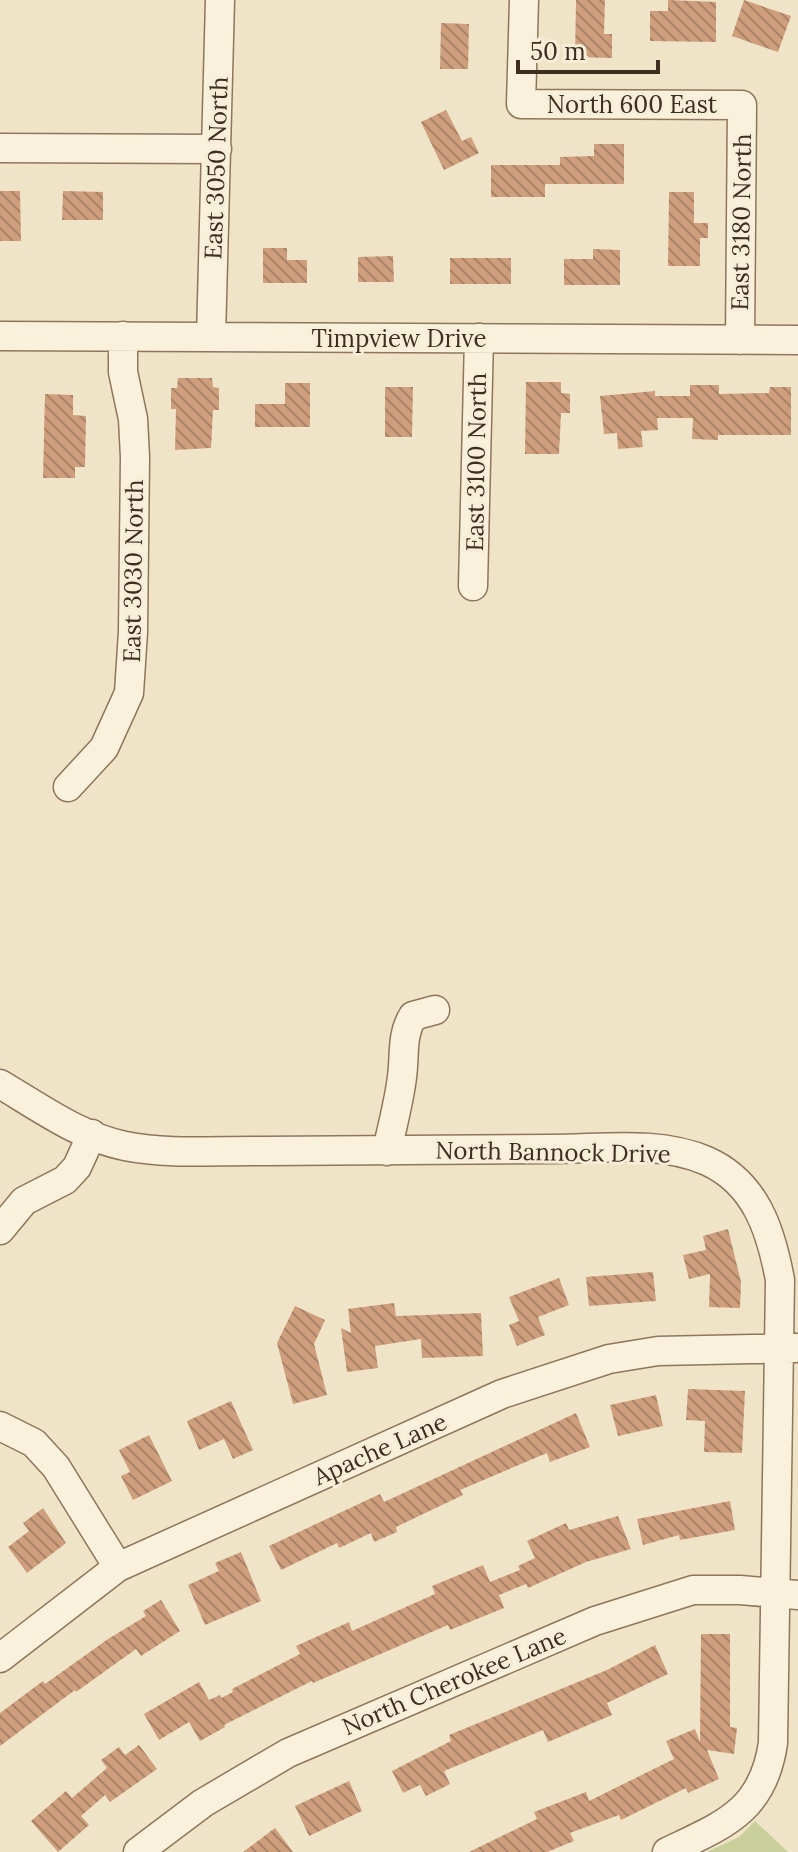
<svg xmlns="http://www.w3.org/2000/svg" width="798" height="1852" font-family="Lora,serif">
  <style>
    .grass { fill: #c9cf9b }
    .building { fill: url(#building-back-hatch) }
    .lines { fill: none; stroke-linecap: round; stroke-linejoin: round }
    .minor-casing { stroke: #8d765c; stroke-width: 31 }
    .minor { stroke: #faf1dc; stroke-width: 28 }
    .labels { text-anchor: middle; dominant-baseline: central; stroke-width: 6; stroke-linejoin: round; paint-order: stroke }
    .street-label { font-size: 24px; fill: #3d2e20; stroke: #f7eed8 }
  </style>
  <defs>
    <pattern id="building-back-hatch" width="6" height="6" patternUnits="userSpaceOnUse" patternTransform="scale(2)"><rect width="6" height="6" fill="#cf9f7d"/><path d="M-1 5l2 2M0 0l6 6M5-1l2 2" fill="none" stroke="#a98266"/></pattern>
  </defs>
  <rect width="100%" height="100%" fill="#f0e4c8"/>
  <path class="grass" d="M 755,1821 L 788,1852 L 707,1852 L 739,1837 Z"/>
  <path class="building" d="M 576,0 L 605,0 L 604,34 L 612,34 L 612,58 L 575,57 Z
    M 668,0 L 716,2 L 716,42 L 650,41 L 650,11 L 668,11 Z
    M 744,0 L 791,16 L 778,52 L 732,36 Z
    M 441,23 L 469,24 L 468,69 L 440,69 Z
    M 446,110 L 462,141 L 471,137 L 479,153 L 444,170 L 421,122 Z
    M 594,144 L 624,144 L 624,184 L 545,184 L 545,197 L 491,197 L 491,165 L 560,165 L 560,157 L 594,156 Z
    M 0,191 L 20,191 L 21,241 L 0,241 Z
    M 63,191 L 103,192 L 103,220 L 62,220 Z
    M 669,192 L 694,192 L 694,223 L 708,223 L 708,238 L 700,238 L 700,266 L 668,266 Z
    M 263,248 L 287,248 L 287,260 L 307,260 L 307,283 L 263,283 Z
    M 593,249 L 620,250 L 620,285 L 564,285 L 564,259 L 593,259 Z
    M 393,256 L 394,282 L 358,282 L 358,257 Z
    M 450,258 L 511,258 L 511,284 L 450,284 Z
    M 178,378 L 212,378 L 213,387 L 219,388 L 219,410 L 213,410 L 211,448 L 175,450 L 176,409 L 171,409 L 171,388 L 177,388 Z
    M 526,382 L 561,382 L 561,393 L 570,394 L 570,413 L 561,413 L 559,454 L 525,454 Z
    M 285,383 L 310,383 L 310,427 L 255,427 L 255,404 L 285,404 Z
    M 690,385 L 719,385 L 719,394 L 769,393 L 770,387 L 791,387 L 791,435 L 718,435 L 718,440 L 692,439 L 693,418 L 657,418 L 658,430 L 641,431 L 643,447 L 618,449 L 617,433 L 604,434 L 600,396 L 655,391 L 655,396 L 690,396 Z
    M 385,387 L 413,387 L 412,437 L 385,437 Z
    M 45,394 L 73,395 L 73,415 L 86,416 L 85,467 L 75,467 L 75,478 L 43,478 Z
    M 728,1229 L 741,1282 L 740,1308 L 709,1307 L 710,1274 L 689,1279 L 683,1255 L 706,1250 L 703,1236 Z
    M 653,1272 L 656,1301 L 589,1306 L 586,1277 Z
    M 559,1278 L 569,1305 L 538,1317 L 545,1335 L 517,1346 L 509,1325 L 519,1321 L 509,1297 Z
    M 394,1303 L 396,1316 L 481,1313 L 483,1356 L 422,1358 L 421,1339 L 375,1346 L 378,1368 L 347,1372 L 341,1328 L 351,1333 L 348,1309 Z
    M 295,1306 L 325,1320 L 314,1344 L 327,1395 L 293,1404 L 277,1343 Z
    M 688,1389 L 745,1391 L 742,1453 L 704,1452 L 705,1421 L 686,1420 Z
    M 656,1395 L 663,1426 L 618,1436 L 610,1405 Z
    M 231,1401 L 253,1450 L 233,1459 L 224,1439 L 199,1450 L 187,1421 Z
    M 576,1413 L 590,1447 L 550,1462 L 547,1453 L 460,1490 L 463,1495 L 396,1527 L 397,1532 L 374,1542 L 371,1533 L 339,1548 L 337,1543 L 281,1570 L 269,1546 L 380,1494 L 384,1502 Z
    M 149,1435 L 172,1481 L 133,1500 L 121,1476 L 130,1472 L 119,1450 Z
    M 730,1501 L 735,1530 L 680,1540 L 679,1535 L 643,1545 L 637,1519 Z
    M 43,1508 L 66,1543 L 27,1573 L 8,1547 L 29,1531 L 23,1523 Z
    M 618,1516 L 631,1549 L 586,1562 L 528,1588 L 526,1584 L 499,1595 L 504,1608 L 450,1630 L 448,1625 L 313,1683 L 312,1681 L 224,1725 L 225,1727 L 200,1741 L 189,1722 L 159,1740 L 144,1714 L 199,1682 L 209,1700 L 220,1695 L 221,1698 L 233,1692 L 232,1689 L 300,1654 L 296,1646 L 349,1622 L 352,1631 L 435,1594 L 432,1586 L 483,1565 L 490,1582 L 520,1570 L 518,1566 L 535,1558 L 527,1541 L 566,1523 L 569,1530 Z
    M 241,1552 L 261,1601 L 205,1625 L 188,1585 L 219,1571 L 215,1563 Z
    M 161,1600 L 180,1631 L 141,1656 L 136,1649 L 76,1692 L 75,1690 L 0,1746 L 0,1713 L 43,1681 L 45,1684 L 108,1639 L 146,1616 L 143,1611 Z
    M 701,1634 L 730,1634 L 730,1727 L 737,1728 L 734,1754 L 707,1750 L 719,1779 L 688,1793 L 686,1788 L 621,1820 L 619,1815 L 570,1833 L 574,1841 L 547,1852 L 469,1852 L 537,1819 L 534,1812 L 586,1792 L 589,1801 L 674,1759 L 666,1741 L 695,1729 L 700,1742 Z
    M 655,1645 L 668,1674 L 607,1703 L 612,1715 L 548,1742 L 543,1730 L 444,1771 L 450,1784 L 426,1796 L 420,1785 L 403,1793 L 392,1771 L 451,1741 L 449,1735 L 607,1670 Z
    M 139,1745 L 157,1769 L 110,1802 L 105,1795 L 81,1816 L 89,1825 L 58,1852 L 31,1821 L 66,1791 L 72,1798 L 107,1768 L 101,1760 L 119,1747 L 125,1755 Z
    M 349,1781 L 362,1811 L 309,1836 L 295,1806 Z
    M 275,1828 L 293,1852 L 243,1852 Z"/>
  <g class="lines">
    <defs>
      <path id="minor" d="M 524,0 L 521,104 L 742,105 L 740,340
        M 0,148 L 217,149
        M 0,336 L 798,340
        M 211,337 L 220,0
        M 473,586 L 479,338
        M 68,787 L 104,748 L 129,693 L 133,632 L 135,457 L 133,419 L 123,372 L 123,336
        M 0,1084 C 39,1107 80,1137 125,1146 C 170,1155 219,1150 265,1151 C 360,1151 455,1150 551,1149 C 601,1149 659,1140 707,1161 C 756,1183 771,1231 780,1280 L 773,1743 C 763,1812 723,1825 667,1852
        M 387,1151 C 392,1127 399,1102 402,1077 C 405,1056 401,1035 413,1016 L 435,1010
        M 0,1230 L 24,1201 L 65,1180 L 77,1167 L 92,1134
        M 0,1426 L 34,1443 L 56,1467 L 118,1567
        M 0,1658 L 118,1567 L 502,1394 L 609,1359 L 658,1351 L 796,1348
        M 138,1852 L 203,1803 L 288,1753 L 595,1621 L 693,1590 L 740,1590 L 798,1595"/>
    </defs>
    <use href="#minor" class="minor-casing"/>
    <use href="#minor" class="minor"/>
  </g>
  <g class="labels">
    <g class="street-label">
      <text x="632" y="104">North 600 East</text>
      <text transform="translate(216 168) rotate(-88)">East 3050 North</text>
      <text transform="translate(741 222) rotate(-89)">East 3180 North</text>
      <text x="399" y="338">Timpview Drive</text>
      <text transform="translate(476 462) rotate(-89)">East 3100 North</text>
      <text transform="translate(133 571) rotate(-89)">East 3030 North</text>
      <text transform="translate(553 1152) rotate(1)">North Bannock Drive</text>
      <text transform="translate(380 1449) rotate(-24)">Apache Lane</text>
      <text transform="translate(454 1681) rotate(-23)">North Cherokee Lane</text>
    </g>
  </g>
  <path d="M518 60v12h140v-12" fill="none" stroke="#3d2e20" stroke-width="4"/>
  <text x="530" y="60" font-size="24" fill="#3d2e20" stroke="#f7eed8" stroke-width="6" paint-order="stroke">50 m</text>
</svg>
